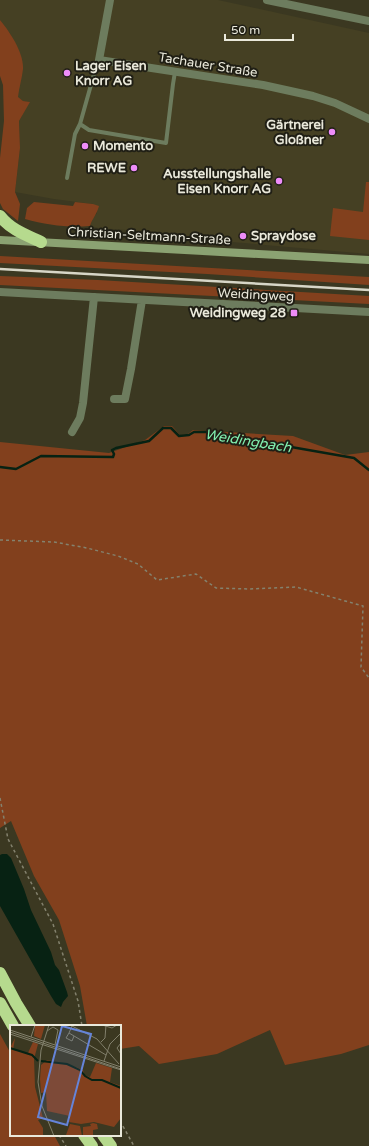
<svg xmlns="http://www.w3.org/2000/svg" width="369" height="1146" font-family="'Varela Round',sans-serif">
  <style>
    .built { fill: #454023 }
    .green { fill: #82401d }
    .water { fill: #072213 }
    .lines { fill: none; stroke-linecap: round; stroke-linejoin: round }
    .stream { stroke: #072213; stroke-width: 2.5 }
    .path { stroke: #84826e; stroke-width: 1.5; stroke-dasharray: 3 3; stroke-linecap: butt }
    .service { stroke: #6d7c5e; stroke-width: 4 }
    .minor { stroke: #6d7c5e; stroke-width: 8 }
    .secondary { stroke: #8ba272; stroke-width: 8 }
    .motorway { stroke: #b6da8e; stroke-width: 12 }
    .rail { stroke: #d7d6c7; stroke-width: 2.5 }
    .poi-dot { fill: #ee8cf8; stroke: #201f15; stroke-width: 1.5 }
    .labels { text-anchor: middle; dominant-baseline: central; stroke-width: 4; stroke-linejoin: round; paint-order: stroke }
    .street-label { font-size: 13px; fill: #eae9db; stroke: #201f15 }
    .poi-label { font-size: 13px; font-weight: bold; fill: #eae9db; stroke: #201f15; text-anchor: end }
    .water-label { font-size: 14px; font-style: italic; fill: #83f2b1; stroke: #201f15 }
    .inset-river { fill: none; stroke: #072213; stroke-width: 2 }
    .inset-road { fill: none; stroke: #817f6b; stroke-width: 1 }
    .view { fill: #6584d9; fill-opacity: 0.15; stroke: #6584d9; stroke-width: 2 }
    .inset-edge { fill: none; stroke: #eae9db; stroke-width: 2 }
  </style>
  <rect width="100%" height="100%" fill="#3b3821"/>
  <path class="built" d="M 0,0 L 218,0 L 369,33 L 369,254 L 232,242 L 154,232 L 99,228 L 90,226 L 93,218 L 97,213 L 93,204 L 54,199 L 15,192 L 20,148 L 19,121 L 29,102 L 23,101 L 17,97 L 11,35 L 0,20 Z"/>
  <path class="green" d="M 0,20 C 10,32 24,53 23,69 C 22,78 19,88 18,97 L 23,101 L 30,102 L 19,121 L 20,148 L 15,192 L 20,204 L 18,221 L 3,209 L 0,203 L 0,158 L 4,121 L 3,85 L 0,76 Z
    M 366,182 L 369,182 L 369,240 L 330,236 L 333,208 L 363,212 Z
    M 34,202 L 73,206 L 75,202 L 93,204 L 99,206 C 97,214 92,219 90,226 C 68,228 47,225 25,219 L 27,208 Z
    M 0,256 L 369,277 L 369,285 L 207,274 L 0,263 Z
    M 0,276 L 98,280 L 369,296 L 369,304 L 0,285 Z
    M 164,426 L 172,426 L 180,435 L 188,434 L 193,430 L 293,436 L 345,455 L 369,452 L 369,1045 L 341,1054 L 285,1065 L 270,1030 L 217,1054 L 159,1064 L 139,1046 L 120,1049 L 120,1026 L 87,1026 L 80,986 L 59,920 L 34,876 L 11,821 L 0,828 L 0,442 L 109,453 L 145,440 Z
    M 0,1034 L 11,1054 L 11,1135 L 54,1135 L 60,1146 L 0,1146 Z"/>
  <path class="water" d="M 2,854 L 7,854 L 11,858 L 24,889 L 31,910 L 51,952 L 55,965 L 59,970 L 67,992 L 68,996 L 63,1002 L 61,1007 L 56,1004 L 51,996 L 0,906 L 0,855 Z"/>
  <g class="lines">
    <path class="stream" d="M 0,467 L 16,469 L 41,456 L 113,457 L 114,454 L 112,450 L 116,448 L 149,441 L 163,428 L 171,428 L 179,436 L 189,435 L 194,432 L 206,432 L 354,458 L 369,470"/>
    <path class="path" d="M 0,540 L 54,542 L 87,548 L 118,556 L 138,564 L 157,580 L 196,574 L 216,588 L 249,589 L 296,587 L 363,606 L 361,667 L 369,678
      M 0,798 L 8,839 L 53,924 L 78,1001 L 82,1026
      M 120,1121 L 134,1146
      M 59,1135 L 66,1146"/>
    <path class="service" d="M 98,60 L 80,124 L 89,130 L 166,143 L 173,84 L 175,72
      M 67,178 L 75,134 L 80,124"/>
    <path class="minor" d="M 110,0 L 99,60 L 263,85 L 313,96 L 335,103 L 369,119
      M 267,0 L 369,21
      M 0,292 L 369,312
      M 114,399 L 125,399 L 131,369 L 142,300
      M 72,432 L 80,418 L 83,403 L 94,297"/>
    <path class="secondary" d="M 0,240 L 369,260"/>
    <path class="motorway" d="M 0,216 C 11,230 26,235 41,242
      M 0,973 L 16,1003 L 30,1026
      M 0,1003 L 13,1026
      M 84,1135 L 92,1146
      M 103,1135 L 111,1146"/>
    <path class="rail" d="M 0,269 L 369,290"/>
  </g>
  <g class="poi-dot">
    <circle cx="67" cy="73" r="4"/>
    <circle cx="332" cy="132" r="4"/>
    <circle cx="85" cy="146" r="4"/>
    <circle cx="134" cy="168" r="4"/>
    <circle cx="279" cy="181" r="4"/>
    <circle cx="243" cy="236" r="4"/>
    <rect x="290" y="309" width="8" height="8" rx="2"/>
  </g>
  <g class="labels">
    <g class="street-label">
      <text transform="translate(208 65) rotate(9)">Tachauer Straße</text>
      <text transform="translate(149 236) rotate(3)">Christian-Seltmann-Straße</text>
      <text transform="translate(256 295) rotate(3)">Weidingweg</text>
    </g>
    <g class="poi-label">
      <text x="75" y="66" text-anchor="start">Lager Eisen<tspan x="75" dy="15">Knorr AG</tspan></text>
      <text x="324" y="125">Gärtnerei<tspan x="324" dy="15">Gloßner</tspan></text>
      <text x="93" y="146" text-anchor="start">Momento</text>
      <text x="126" y="168">REWE</text>
      <text x="271" y="174">Ausstellungshalle<tspan x="271" dy="15">Eisen Knorr AG</tspan></text>
      <text x="251" y="236" text-anchor="start">Spraydose</text>
      <text x="286" y="313">Weidingweg 28</text>
    </g>
    <g class="water-label">
      <text transform="translate(248 441) rotate(9)">Weidingbach</text>
    </g>
  </g>
  <g transform="translate(10 1025)">
    <rect width="111" height="111" fill="#3b3821"/>
    <path d="M 25,0 L 35,0 L 31,14 L 24,11 ZM 5,13 L 3,25 L 18,28 L 23,17 L 28,19 L 24,34 L 25,62 L 33,93 L 28,95 L 33,103 L 33,111 L 0,111 L 0,23 ZM 37,35 L 66,42 L 73,45 L 74,50 L 80,52 L 86,38 L 102,43 L 100,57 L 111,61 L 111,93 L 104,102 L 84,97 L 71,99 L 59,97 L 60,91 L 37,86 L 36,67 L 31,68 L 30,54 L 31,40 ZM 83,98 L 87,99 L 88,104 L 83,105 L 83,111 L 73,111 L 73,102 L 81,101 L 80,99 ZM 60,99 L 70,101 L 72,111 L 56,110 Z" fill="#82401d"/>
    <path class="inset-river" d="M 0,23 L 22,30 L 28,36M 31,36 L 57,39 L 70,45 L 75,51 L 82,55 L 92,55 L 111,63"/>
    <path class="inset-road" d="M 39,0 L 31,25 L 28,57 L 32,81 L 44,111M 60,0 L 87,14 L 109,39M 92,0 L 102,3 L 107,0M 62,1 L 59,8 L 96,30M 0,5 L 111,42M 37,6 L 43,2 L 48,5 L 45,20M 0,7 L 111,44M 59,8 L 56,13 L 62,16 L 64,11M 0,9 L 111,45M 21,12 L 25,0M 91,17 L 95,13 L 96,0M 111,18 L 107,23 L 111,29M 94,36 L 100,19 L 111,8"/>
    <path class="view" d="M 52,1 L 81,9 L 57,100 L 28,92 Z"/>
    <rect width="111" height="111" class="inset-edge"/>
  </g>
  <path d="M225 34v6h68v-6" fill="none" stroke="#eae9db" stroke-width="2"/>
  <text x="231" y="34" font-size="12" fill="#eae9db" stroke="#201f15" stroke-width="3" paint-order="stroke">50 m</text>
</svg>
